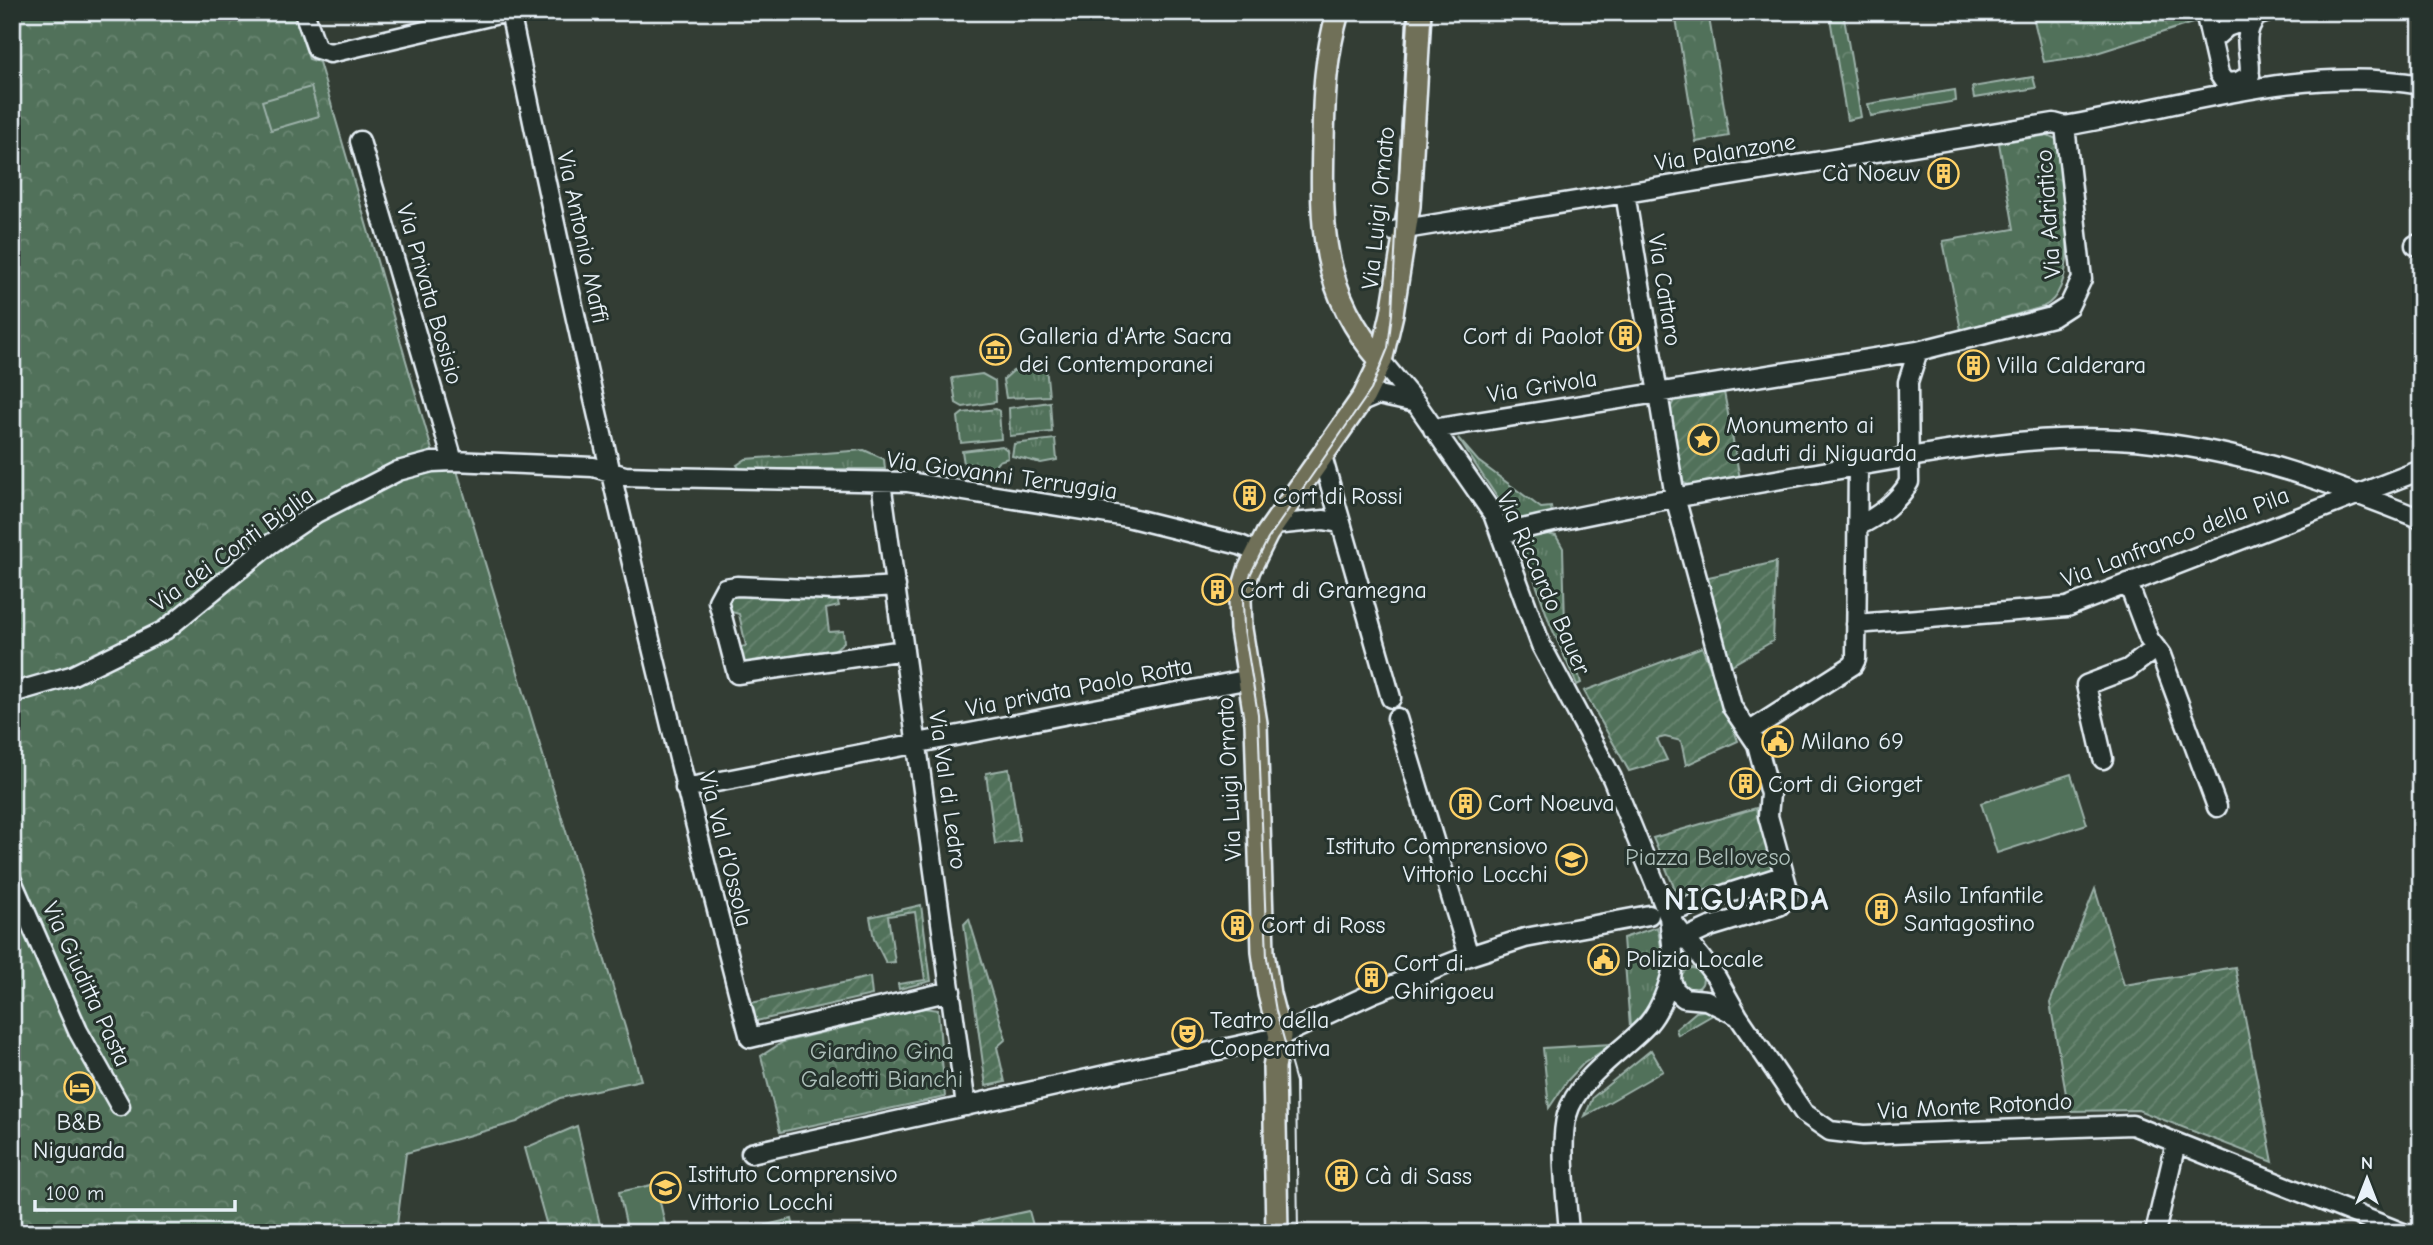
<svg xmlns="http://www.w3.org/2000/svg" width="2433" height="1245" font-family="'Comic Neue',sans-serif">
  <style>
    .grass { fill: url(#grass-tufts); stroke: #9cb1a9; stroke-width: 2 }
    .park { fill: url(#park-crowns); stroke: #9cb1a9; stroke-width: 2 }
    .garden { fill: url(#garden-furrows); stroke: #9cb1a9; stroke-width: 2 }
    .pitch { fill: #51715a; stroke: #9cb1a9; stroke-width: 2 }
    .lines { fill: none; stroke-linecap: round; stroke-linejoin: round }
    .minor-casing { stroke: #e8f1f8; stroke-width: 23 }
    .major-casing { stroke: #e8f1f8; stroke-width: 26 }
    .minor { stroke: #26332d; stroke-width: 18 }
    .major { stroke: #706f59; stroke-width: 21 }
    .tram { stroke: #e8f1f8; stroke-width: 2 }
    .labels { text-anchor: middle; dominant-baseline: central; stroke-width: 6; stroke-linejoin: round; paint-order: stroke }
    .street-label { font-size: 24px; fill: #e8f1f8; stroke: #26332d }
    .poi-label { font-size: 24px; fill: #e8f1f8; stroke: #26332d; text-anchor: start }
    .park-label { font-size: 24px; fill: #acbeb9; stroke: #26332d }
    .district-label { font-size: 32px; font-weight: bold; letter-spacing: 2px; fill: #e8f1f8; stroke: #26332d }
  </style>
  <defs>
    <pattern id="grass-tufts" width="24" height="20" patternUnits="userSpaceOnUse" patternTransform="scale(1.75)"><rect width="24" height="20" fill="#51715a"/><path d="M3 7l-1-3M5 7V3M7 7l1-3M15 17l-1-3M17 17v-4M19 17l1-3" fill="none" stroke="#6a8672"/></pattern>
    <pattern id="park-crowns" width="20" height="18" patternUnits="userSpaceOnUse" patternTransform="scale(1.75)"><rect width="20" height="18" fill="#51715a"/><path d="M2 6a3 3 0 1 1 6 0M12 15a3 3 0 1 1 6 0" fill="none" stroke="#6a8672"/></pattern>
    <pattern id="garden-furrows" width="10" height="10" patternUnits="userSpaceOnUse" patternTransform="scale(1.75)"><rect width="10" height="10" fill="#51715a"/><path d="M-1 1l2-2M0 10L10 0M9 11l2-2" fill="none" stroke="#6a8672"/></pattern>
  </defs>
  <rect width="100%" height="100%" fill="#333d34"/>
  <filter id="ink" filterUnits="userSpaceOnUse"><feTurbulence type="fractalNoise" baseFrequency=".0143" numOctaves="2"/><feDisplacementMap in="SourceGraphic" scale="14" xChannelSelector="R" yChannelSelector="G"/><feConvolveMatrix kernelMatrix="1 2 1 2 8 2 1 2 1" color-interpolation-filters="sRGB"/></filter>
  <g filter="url(#ink)">
    <path class="grass" d="M 2033,77 L 2036,88 L 1974,98 L 1972,87 Z
      M 1955,90 L 1956,101 L 1871,116 L 1868,104 Z
      M 1046,366 L 1049,396 L 1006,398 L 1003,380 L 1013,371 Z
      M 982,374 L 995,381 L 996,402 L 963,407 L 956,403 L 952,378 Z
      M 1050,402 L 1052,432 L 1010,436 L 1009,408 Z
      M 996,409 L 999,411 L 1001,439 L 961,443 L 958,417 L 963,413 Z
      M 1458,438 L 1478,461 L 1541,508 L 1551,507 L 1552,513 L 1512,520 Z
      M 1055,439 L 1057,460 L 1041,463 L 1012,456 L 1014,444 Z
      M 1002,446 L 1007,450 L 1008,458 L 999,461 L 992,469 L 965,470 L 962,451 Z
      M 864,450 L 884,459 L 885,469 L 740,469 L 737,465 L 746,459 Z
      M 1542,533 L 1556,536 L 1563,548 L 1565,624 L 1581,683 L 1577,685 L 1550,624 L 1521,541 Z
      M 1657,927 C 1668,969 1662,997 1630,1027 L 1623,938 Z
      M1681 979a11 11 0 1 1 22 0a11 11 0 1 1-22 0Z
      M 1708,1010 L 1716,1013 L 1678,1035 L 1676,1029 L 1696,1012 Z
      M 1612,1044 L 1583,1064 L 1568,1080 L 1549,1108 L 1543,1048 Z
      M 1651,1050 L 1663,1071 L 1585,1116 L 1593,1097 Z"/>
    <path class="park" d="M 12,12 L 293,12 L 309,59 L 319,62 L 437,467 L 456,467 L 641,1080 L 560,1098 L 517,1122 L 406,1153 L 396,1233 L 12,1233 Z
      M 1675,12 L 1708,12 L 1729,136 L 1696,142 Z
      M 1829,12 L 1843,12 L 1861,117 L 1847,120 Z
      M 2032,12 L 2200,12 L 2202,20 L 2087,56 L 2044,62 Z
      M 2048,135 L 2056,139 C 2060,180 2086,286 2043,307 L 1961,330 L 1943,241 L 2014,229 L 1999,143 Z
      M 924,1008 L 938,1010 L 945,1097 L 780,1132 L 761,1056 L 783,1042 Z
      M 577,1126 L 602,1233 L 549,1233 L 525,1148 Z
      M 1029,1211 L 1035,1233 L 927,1233 Z"/>
    <path class="garden" d="M 1724,392 L 1740,479 L 1691,487 L 1683,482 L 1670,408 L 1675,399 Z
      M 1776,562 L 1773,641 L 1730,666 L 1704,578 Z
      M 735,594 L 837,598 L 839,606 L 826,609 L 829,632 L 843,631 L 844,642 L 834,650 L 741,663 L 736,648 L 746,646 L 739,614 L 728,611 L 726,603 L 730,595 Z
      M 1702,647 L 1738,741 L 1686,765 L 1681,741 L 1665,737 L 1657,739 L 1667,760 L 1629,771 L 1584,691 Z
      M 1009,769 L 1020,841 L 995,844 L 986,773 Z
      M 1756,808 C 1759,830 1777,849 1774,871 L 1680,901 L 1653,838 Z
      M 2095,889 L 2124,985 L 2235,967 L 2273,1162 L 2138,1110 L 2069,1111 L 2050,1003 Z
      M 921,905 L 931,981 L 899,989 L 898,984 L 925,980 L 915,912 L 888,916 L 895,962 L 886,963 L 874,939 L 870,917 Z
      M 969,919 L 1006,1039 L 997,1047 L 1005,1082 L 986,1086 L 964,924 Z
      M 870,977 L 872,995 L 756,1021 L 751,1003 Z"/>
    <path class="pitch" d="M 311,87 L 319,116 L 271,130 L 262,101 Z
      M 2071,774 L 2087,824 L 1997,853 L 1981,803 Z
      M 656,1184 L 667,1233 L 628,1233 L 619,1192 Z
      M 792,1219 L 795,1233 L 767,1233 L 766,1225 Z"/>
    <g class="lines">
      <defs>
        <path id="minor" d="M 304,12 L 317,49 L 330,53 L 507,12
          M 510,12 C 581,356 661,698 750,1038 L 951,991
          M 2205,12 L 2219,74 L 2225,83 L 2238,82 L 2250,75
          M 2212,40 L 2227,27 L 2268,12
          M 2245,86 C 2259,63 2236,42 2256,17
          M 360,141 L 453,461
          M 1625,193 L 1675,497 L 1732,707 L 1757,744 L 1770,794 L 1768,816 L 1788,889 L 1786,899 L 1779,906 L 1710,927 L 1686,938
          M 1393,231 L 2054,123 L 2065,126 C 2178,107 2306,64 2421,85
          M 2415,245 L 2421,247
          M 1381,361 L 1416,403 L 1493,514 L 1541,645 L 1612,778 L 1669,917 L 1716,977 L 1738,1016 L 1804,1113 L 1830,1131 L 1863,1135 L 2132,1125 L 2403,1233
          M 1359,403 L 1378,395 L 1416,403
          M 1433,429 L 1918,351 L 2052,317 L 2069,306 L 2082,279 L 2065,126
          M 1322,456 L 1391,698
          M 881,482 L 966,1106
          M 1273,525 L 1324,520 L 1339,523
          M 1858,526 C 1876,518 1900,500 1909,482 L 1908,382 L 1918,351
          M 1501,534 C 1609,508 1718,490 1828,471 C 1935,453 2044,429 2153,442 C 2250,453 2331,483 2421,519
          M 2128,583 L 2149,639 L 2161,655 L 2217,807
          M 896,586 L 835,590 L 737,586 L 725,588 L 718,601 L 737,674 L 904,650
          M 1856,624 L 2067,607 L 2421,470
          M 12,693 L 71,676 L 165,630 L 269,545 L 316,513 L 398,471 L 432,462 L 453,461 L 593,467 L 625,476 L 659,477 L 908,482 L 1127,517 L 1240,545 L 1257,552
          M 1397,718 L 1469,956
          M 1750,731 L 1853,665 L 1856,659 L 1858,466
          M 2103,759 L 2086,685 L 2128,669 L 2156,648
          M 685,788 L 1250,679
          M 12,881 L 78,1031 L 120,1106
          M 1667,913 L 1779,877
          M 1669,917 L 1673,953 L 1671,980 L 1675,990 L 1684,998 L 1706,1000 L 1738,1016
          M 751,1153 L 1278,1037 L 1373,993 L 1469,956 L 1525,938 L 1649,915
          M 1569,1233 C 1567,1202 1559,1143 1567,1115 C 1578,1077 1622,1052 1648,1024 C 1660,1010 1666,993 1671,976
          M 2155,1233 L 2176,1143"/>
        <path id="major" d="M 1338,12 C 1325,58 1324,93 1323,140 C 1321,227 1320,291 1381,361
          M 1277,1233 L 1274,1067 L 1280,1036 L 1269,994 L 1263,952 L 1256,723 L 1241,629 L 1240,599 L 1249,570 L 1267,534 L 1364,396 L 1381,361 L 1392,314 L 1409,206 L 1420,12"/>
      </defs>
      <use href="#minor" class="minor-casing"/>
      <use href="#major" class="major-casing"/>
      <use href="#minor" class="minor"/>
      <use href="#major" class="major"/>
      <path class="tram" d="M 1298,1233 L 1296,1082 L 1276,1011 L 1267,958 L 1258,714 L 1244,629 L 1243,600 L 1251,573 L 1268,539 L 1371,390 L 1388,348 L 1392,314 L 1407,12"/>
    </g>
  </g>
  <defs>
    <symbol id="building-ring" viewBox="-11 -11 22 22"><circle r="9.5" fill="#26332d" stroke="#ffd166" stroke-width="1.5"/><path d="M-4-6H4V6H1V3H-1V6H-4ZM-2.5-4.3h1.7v1.8h-1.7ZM.8-4.3h1.7v1.8H.8ZM-2.5-1h1.7V.8h-1.7ZM.8-1h1.7V.8H.8Z" fill="#ffd166"/></symbol>
    <symbol id="museum-ring" viewBox="-11 -11 22 22"><circle r="9.5" fill="#26332d" stroke="#ffd166" stroke-width="1.5"/><path d="M0-6L6-3V-2H-6V-3ZM-5-1h2V3h-2ZM-1-1h2V3h-2ZM3-1h2V3H3ZM-6 4H6V6H-6Z" fill="#ffd166"/></symbol>
    <symbol id="sight-ring" viewBox="-11 -11 22 22"><circle r="9.5" fill="#26332d" stroke="#ffd166" stroke-width="1.5"/><path d="M0-6L1.8-2.2L6-1.7L2.9 1.2L3.7 5.4L0 3.3L-3.7 5.4L-2.9 1.2L-6-1.7L-1.8-2.2Z" fill="#ffd166"/></symbol>
    <symbol id="civic-ring" viewBox="-11 -11 22 22"><circle r="9.5" fill="#26332d" stroke="#ffd166" stroke-width="1.5"/><path d="M-.6-6.5H3V-4.5H.6V-3L4-1V1h2V6H-6V1h2V-1L-.6-3ZM-1.2 2.5V6h2.4V2.5Z" fill="#ffd166"/></symbol>
    <symbol id="school-ring" viewBox="-11 -11 22 22"><circle r="9.5" fill="#26332d" stroke="#ffd166" stroke-width="1.5"/><path d="M0-5L7-2L0 1L-7-2ZM-4 1L0 2.5L4 1V4Q0 6-4 4Z" fill="#ffd166"/></symbol>
    <symbol id="theatre-ring" viewBox="-11 -11 22 22"><circle r="9.5" fill="#26332d" stroke="#ffd166" stroke-width="1.5"/><path d="M-5-5.5Q0-4 5-5.5V0Q5 5 0 6Q-5 5-5 0ZM-3.3-2.5H-1v1.5H-3.3ZM1-2.5H3.3v1.5H1ZM-2.8 1Q0 5.5 2.8 1Z" fill="#ffd166"/></symbol>
    <symbol id="hotel-ring" viewBox="-11 -11 22 22"><circle r="9.5" fill="#26332d" stroke="#ffd166" stroke-width="1.5"/><path d="M-6-4.5h1.5V1H6V5H4.5V3h-9V5H-6ZM-4 0a1.8 1.8 0 1 1 3.6 0ZM.5 0V-2.5h3Q6-2.5 6 0Z" fill="#ffd166"/></symbol>
  </defs>
  <g fill-rule="evenodd">
    <use href="#building-ring" x="1926" y="156" width="35" height="35"/>
    <use href="#building-ring" x="1608" y="318" width="35" height="35"/>
    <use href="#museum-ring" x="978" y="332" width="35" height="35"/>
    <use href="#building-ring" x="1956" y="348" width="35" height="35"/>
    <use href="#sight-ring" x="1686" y="422" width="35" height="35"/>
    <use href="#building-ring" x="1232" y="478" width="35" height="35"/>
    <use href="#building-ring" x="1200" y="572" width="35" height="35"/>
    <use href="#civic-ring" x="1760" y="724" width="35" height="35"/>
    <use href="#building-ring" x="1728" y="766" width="35" height="35"/>
    <use href="#building-ring" x="1448" y="786" width="35" height="35"/>
    <use href="#school-ring" x="1554" y="842" width="35" height="35"/>
    <use href="#building-ring" x="1864" y="892" width="35" height="35"/>
    <use href="#building-ring" x="1220" y="908" width="35" height="35"/>
    <use href="#civic-ring" x="1586" y="942" width="35" height="35"/>
    <use href="#building-ring" x="1354" y="960" width="35" height="35"/>
    <use href="#theatre-ring" x="1170" y="1016" width="35" height="35"/>
    <use href="#hotel-ring" x="62" y="1070" width="35" height="35"/>
    <use href="#building-ring" x="1324" y="1158" width="35" height="35"/>
    <use href="#school-ring" x="648" y="1170" width="35" height="35"/>
  </g>
  <g class="labels">
    <g class="street-label">
      <text transform="translate(1725 152) rotate(-9)">Via Palanzone</text>
      <text transform="translate(1378 208) rotate(-84)">Via Luigi Ornato</text>
      <text transform="translate(2048 214) rotate(-94)">Via Adriatico</text>
      <text transform="translate(583 237) rotate(78)">Via Antonio Maffi</text>
      <text transform="translate(1665 290) rotate(81)">Via Cattaro</text>
      <text transform="translate(430 294) rotate(74)">Via Privata Bosisio</text>
      <text transform="translate(1542 386) rotate(-9)">Via Grivola</text>
      <text transform="translate(1002 475) rotate(8)">Via Giovanni Terruggia</text>
      <text transform="translate(2175 537) rotate(-21)">Via Lanfranco della Pila</text>
      <text transform="translate(232 549) rotate(-36)">Via dei Conti Biglia</text>
      <text transform="translate(1544 583) rotate(66)">Via Riccardo Bauer</text>
      <text transform="translate(1079 687) rotate(-11)">Via privata Paolo Rotta</text>
      <text transform="translate(1229 779) rotate(-93)">Via Luigi Ornato</text>
      <text transform="translate(948 790) rotate(82)">Via Val di Ledro</text>
      <text transform="translate(726 849) rotate(76)">Via Val d'Ossola</text>
      <text transform="translate(87 984) rotate(65)">Via Giuditta Pasta</text>
      <text transform="translate(1975 1106) rotate(-3)">Via Monte Rotondo</text>
    </g>
    <g class="poi-label">
      <text x="1920" y="173" text-anchor="end">Cà Noeuv</text>
      <text x="1019" y="336">Galleria d'Arte Sacra<tspan x="1019" dy="28">dei Contemporanei</tspan></text>
      <text x="1603" y="336" text-anchor="end">Cort di Paolot</text>
      <text x="1997" y="365">Villa Calderara</text>
      <text x="1726" y="425">Monumento ai<tspan x="1726" dy="28">Caduti di Niguarda</tspan></text>
      <text x="1273" y="496">Cort di Rossi</text>
      <text x="1240" y="590">Cort di Gramegna</text>
      <text x="1801" y="741">Milano 69</text>
      <text x="1768" y="784">Cort di Giorget</text>
      <text x="1488" y="803">Cort Noeuva</text>
      <text x="1548" y="846" text-anchor="end">Istituto Comprensiovo<tspan x="1548" dy="28">Vittorio Locchi</tspan></text>
      <text x="1904" y="895">Asilo Infantile<tspan x="1904" dy="28">Santagostino</tspan></text>
      <text x="1261" y="925">Cort di Ross</text>
      <text x="1626" y="959">Polizia Locale</text>
      <text x="1394" y="963">Cort di<tspan x="1394" dy="28">Ghirigoeu</tspan></text>
      <text x="1210" y="1020">Teatro della<tspan x="1210" dy="28">Cooperativa</tspan></text>
      <text x="79" y="1122" text-anchor="middle">B&amp;B<tspan x="79" dy="28">Niguarda</tspan></text>
      <text x="688" y="1174">Istituto Comprensivo<tspan x="688" dy="28">Vittorio Locchi</tspan></text>
      <text x="1365" y="1176">Cà di Sass</text>
    </g>
    <g class="park-label">
      <text x="1708" y="857">Piazza Belloveso</text>
      <text x="882" y="1051">Giardino Gina<tspan x="882" dy="28">Galeotti Bianchi</tspan></text>
    </g>
    <g class="district-label">
      <text x="1747" y="899">NIGUARDA</text>
    </g>
  </g>
  <rect width="2433" height="1245" fill="none" stroke="#26332d" stroke-width="42"/>
  <rect x="21" y="21" width="2391" height="1203" fill="none" stroke="#e8f1f8" stroke-width="2.5" filter="url(#ink)"/>
  <g transform="translate(2367 1179)" stroke="#26332d" stroke-width="5" paint-order="stroke">
  <path d="M0-5L12 26L0 18L-12 26Z" fill="#e8f1f8"/>
  <text y="-10" font-size="19" font-weight="bold" text-anchor="middle" fill="#e8f1f8">N</text>
  </g>
  <path d="M35 1200v10h200v-10" fill="none" stroke="#e8f1f8" stroke-width="3.5"/>
  <text x="46" y="1200" font-size="21" fill="#e8f1f8" stroke="#26332d" stroke-width="5" paint-order="stroke">100 m</text>
</svg>
